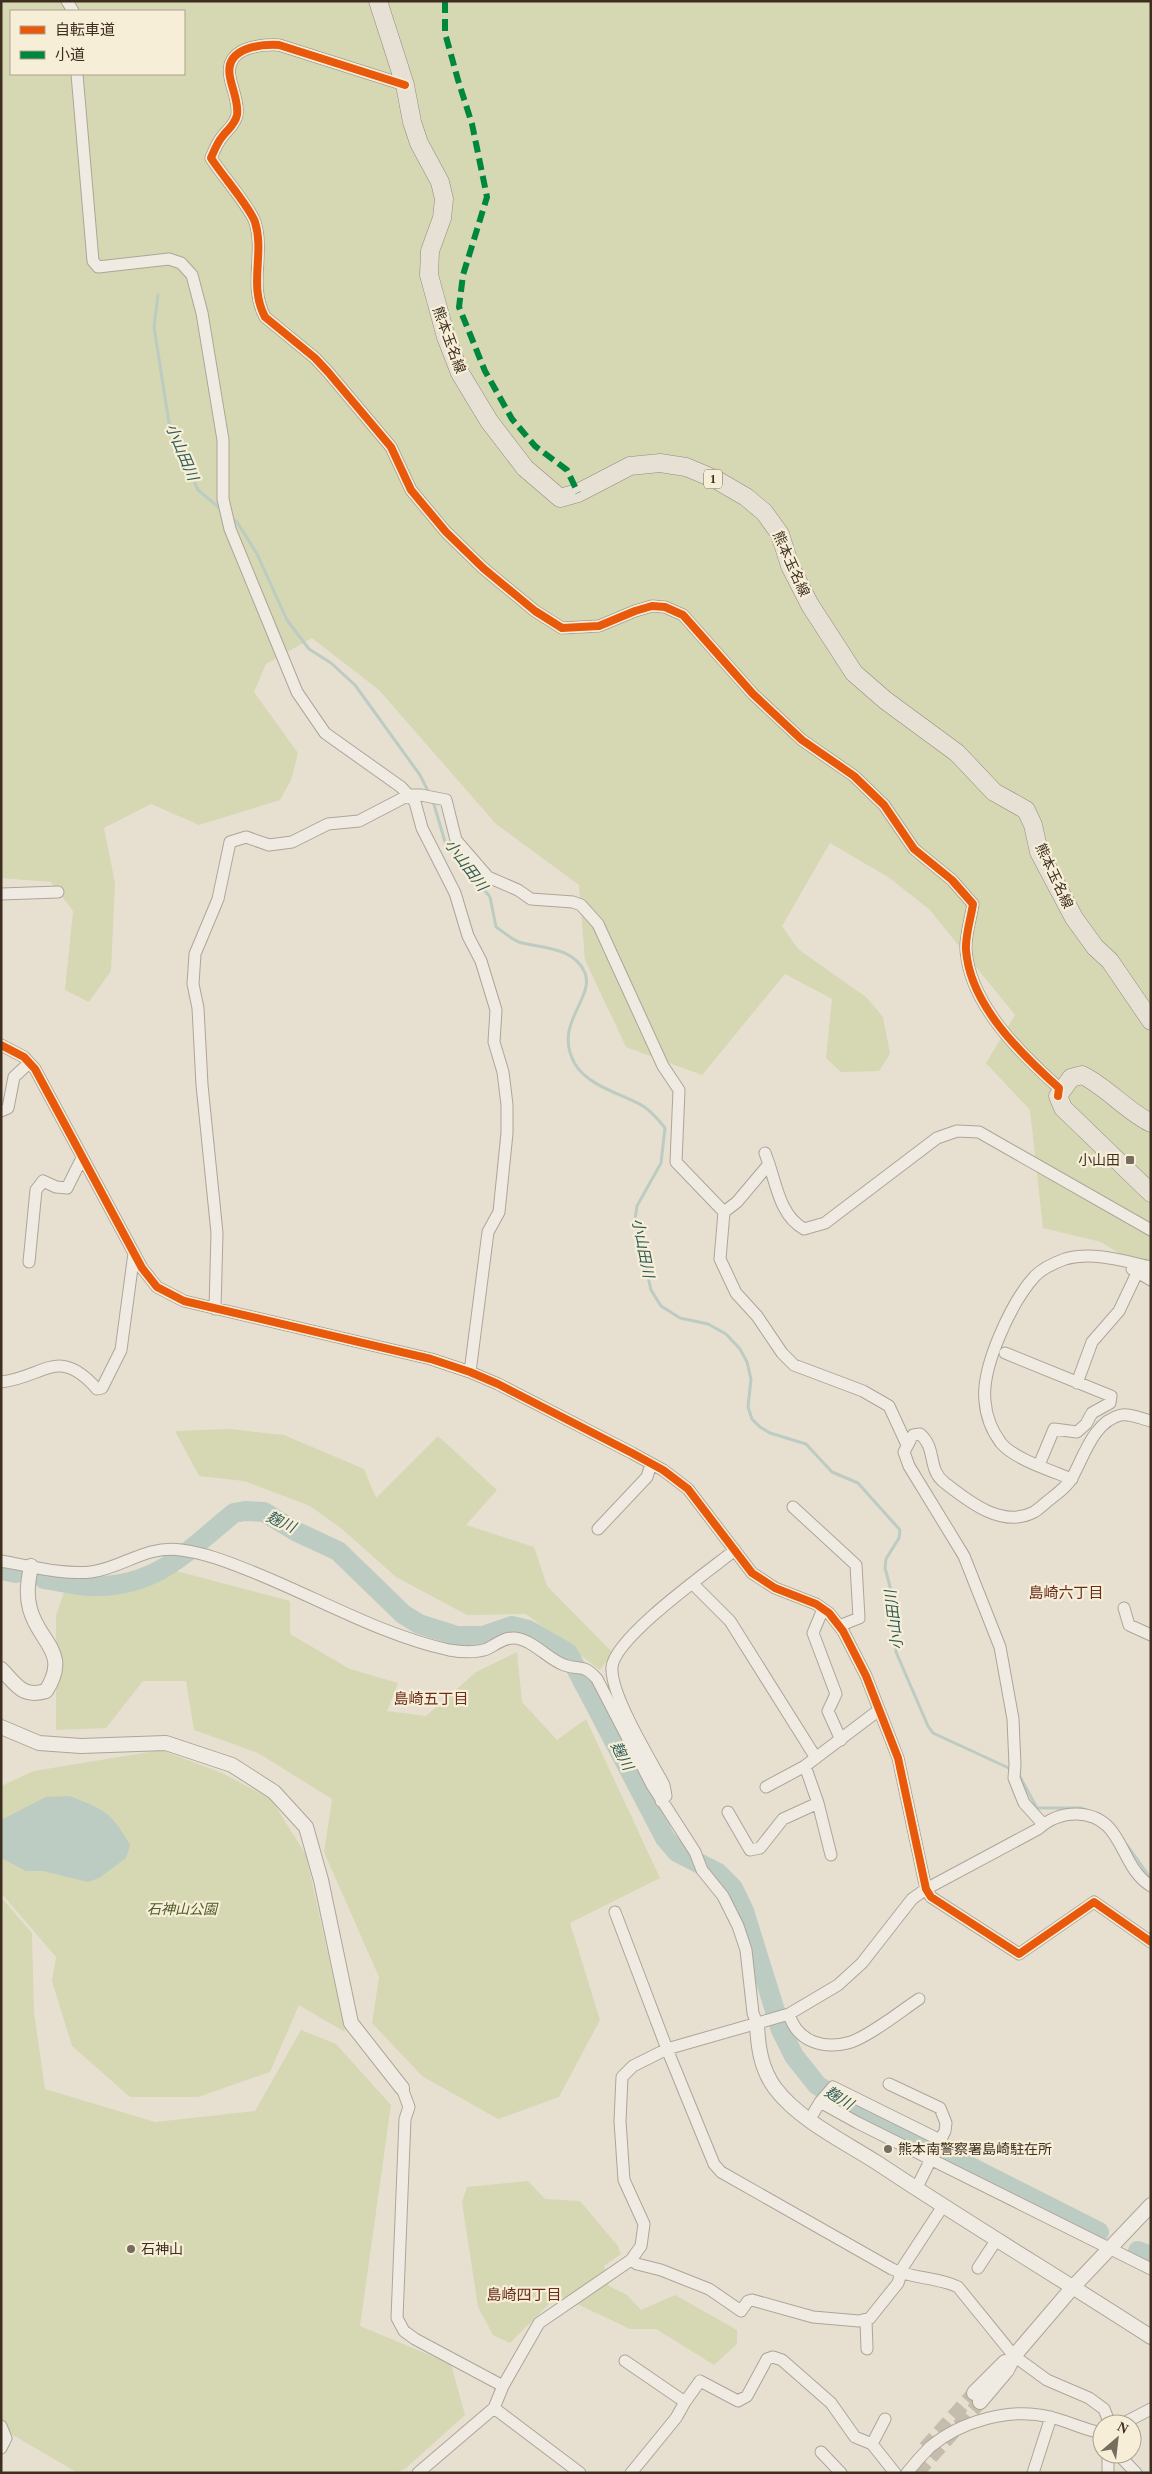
<svg xmlns="http://www.w3.org/2000/svg" width="1152" height="2474" font-family="'Times New Roman','Noto Sans JP',serif">
  <style>
    .green { fill: #d6d7b3; fill-rule: evenodd }
    .water { fill: #bcccc2 }
    .lines { fill: none; stroke-linecap: round; stroke-linejoin: round }
    .stream { stroke: #bcccc2; stroke-width: 3 }
    .river { stroke: #bcccc2; stroke-width: 20 }
    .tertiary-tunnel { stroke: #c5bcae; stroke-width: 14; stroke-dasharray: 14 7; stroke-linecap: butt }
    .minor-casing { stroke: #ada599; stroke-width: 13 }
    .tertiary-casing { stroke: #ada599; stroke-width: 16 }
    .primary-casing { stroke: #928b80; stroke-width: 19 }
    .minor { stroke: #efebe3; stroke-width: 11 }
    .tertiary { stroke: #efebe3; stroke-width: 14 }
    .primary { stroke: #e6e1d4; stroke-width: 18 }
    .quiet { stroke: #00873e; stroke-width: 6; stroke-dasharray: 12 6; stroke-linecap: butt }
    .cycleway-casing { stroke: #f7eed8; stroke-width: 11 }
    .cycleway { stroke: #e8590c; stroke-width: 8 }
    .poi-dot { fill: #786c5e; stroke: #f7eed8; stroke-width: 2 }
    .labels { text-anchor: middle; dominant-baseline: central; stroke-width: 4.5; stroke-linejoin: round; paint-order: stroke }
    .shield { fill: #f7eed8; stroke: #756857; stroke-width: 1 }
    .shield-label { font-size: 12px; font-weight: bold; fill: #3d2e20 }
    .street-label { font-size: 14px; fill: #3d2e20; stroke: #f7eed8 }
    .poi-label { font-size: 14px; fill: #3d2e20; stroke: #f7eed8; text-anchor: start }
    .park-label { font-size: 14px; font-style: italic; fill: #4d5a26; stroke: #f7eed8 }
    .water-label { font-size: 15px; font-style: italic; fill: #2f5d5a; stroke: #f7eed8 }
    .neighbourhood-label { font-size: 15px; fill: #6b2e1e; stroke: #f7eed8 }
  </style>
  <rect width="100%" height="100%" fill="#e7e0d1"/>
  <path class="green" d="M 1,1 L 1151,1 L 1151,1273 L 1101,1242 L 1043,1228 L 1030,1110 L 986,1063 L 1015,1015 L 929,909 L 888,877 L 830,843 L 782,926 L 798,949 L 866,997 L 883,1017 L 890,1054 L 879,1071 L 841,1072 L 826,1058 L 832,999 L 785,974 L 702,1075 L 626,1047 L 585,960 L 579,885 L 496,824 L 379,690 L 312,638 L 266,664 L 254,692 L 298,753 L 291,780 L 280,800 L 199,825 L 151,804 L 104,828 L 115,883 L 111,971 L 89,1002 L 65,990 L 73,911 L 51,882 L 1,878 ZM 11,11 L 184,11 L 184,74 L 11,74 Z
    M 230,1429 L 284,1435 L 364,1469 L 376,1498 L 438,1436 L 497,1490 L 466,1525 L 534,1547 L 547,1586 L 613,1653 L 600,1670 L 526,1614 L 467,1615 L 396,1577 L 342,1529 L 310,1506 L 244,1481 L 199,1476 L 175,1431 Z
    M 161,1567 L 290,1601 L 290,1634 L 350,1669 L 398,1683 L 387,1711 L 426,1716 L 476,1672 L 517,1652 L 522,1702 L 557,1740 L 586,1719 L 660,1878 L 570,1923 L 600,2020 L 559,2097 L 498,2119 L 422,2076 L 372,2023 L 379,1977 L 324,1852 L 332,1799 L 258,1753 L 194,1730 L 186,1681 L 143,1681 L 106,1728 L 56,1730 L 56,1616 L 66,1586 Z
    M 161,1750 L 222,1773 L 271,1799 L 306,1855 L 345,2032 L 299,2005 L 270,2072 L 198,2097 L 130,2097 L 72,2046 L 52,1981 L 56,1957 L 1,1893 L 1,1786 L 34,1771 Z
    M 1,1897 L 32,1933 L 34,2013 L 45,2089 L 155,2122 L 255,2111 L 301,2030 L 336,2044 L 391,2105 L 360,2326 L 451,2364 L 465,2415 L 406,2468 L 396,2473 L 78,2473 L 1,2428 Z
    M 528,2181 L 545,2199 L 580,2201 L 618,2246 L 621,2254 L 604,2266 L 609,2286 L 627,2295 L 641,2310 L 675,2295 L 737,2330 L 737,2344 L 714,2365 L 656,2329 L 630,2329 L 558,2295 L 510,2343 L 493,2335 L 478,2307 L 462,2202 L 467,2187 Z"/>
  <path class="water" d="M 69,1796 C 104,1809 111,1812 130,1845 L 126,1858 L 99,1878 L 88,1882 L 43,1871 L 26,1871 L 1,1858 L 1,1820 L 46,1797 Z"/>
  <g class="lines">
    <path class="stream" d="M 158,295 L 154,327 L 169,423 L 198,490 L 222,510
      M 231,518 L 237,522 L 257,554 L 287,620 L 309,649 L 331,663 L 355,685 L 420,775 L 429,793
      M 433,801 L 445,842 L 490,897 L 496,927 C 504,932 513,941 522,943 C 544,948 575,948 585,973 C 595,999 552,1024 575,1064 C 588,1086 622,1094 643,1106 C 652,1112 658,1119 665,1128 L 661,1163 L 637,1206 L 635,1219 L 651,1290 L 661,1306 L 680,1318 L 708,1324 L 726,1334 L 740,1349 L 747,1362 L 751,1379 L 748,1407 L 752,1419 L 760,1427 L 770,1433 L 806,1444 L 832,1472 L 858,1483 L 900,1530 L 899,1538 L 886,1559 L 885,1568 L 892,1594 L 896,1652 L 928,1726 L 933,1733 L 1013,1770
      M 1018,1773 L 1037,1808 L 1081,1808 L 1088,1811
      M 1127,1845 L 1151,1879"/>
    <path class="river" d="M 1,1570 L 16,1573
      M 44,1579 C 61,1581 81,1587 98,1586 C 160,1585 189,1549 234,1513 L 245,1511 L 264,1512 L 297,1532 L 338,1551 L 403,1614 L 419,1624 L 457,1636 L 483,1636 L 512,1626 L 528,1630 L 568,1653 L 665,1838 L 677,1852 L 718,1873 L 733,1888 L 744,1911 L 781,2030 L 794,2056 L 817,2085 L 846,2104 L 1099,2232
      M 1138,2251 L 1151,2256"/>
    <path class="tertiary-tunnel" d="M 925,2448 L 974,2393
      M 917,2473 L 980,2402"/>
    <defs>
      <path id="minor" d="M 67,1 L 73,11
        M 77,74 L 93,261 L 98,267 L 169,259 L 181,263 L 192,275 L 202,313 L 223,440 L 223,499 L 230,529 L 297,692 L 325,733 L 401,787 L 415,802 L 422,828 L 455,893 L 468,936 L 481,961 L 496,1010 L 494,1042 L 503,1072 L 507,1105 L 507,1133 L 499,1212 L 488,1232 L 470,1372
        M 405,85 L 279,45 C 259,44 224,48 230,77 C 232,89 239,103 237,115 C 235,125 227,130 222,137 C 217,143 214,151 211,158 C 221,174 250,207 255,222 C 265,254 248,285 265,317 L 315,358 L 328,372 L 391,447 L 411,490 L 446,532 L 483,568 L 535,611 L 562,628 L 599,626 L 635,611 L 652,606 L 665,607 L 683,615 L 753,694 L 802,740 L 854,776 L 884,805 L 914,849 L 952,880 L 973,904 C 971,918 965,936 966,950 C 970,1005 1021,1054 1059,1088 L 1058,1096
        M 1,894 L 58,892
        M 1,1045 L 24,1057 L 35,1069 L 142,1268 L 157,1287 L 184,1301 L 431,1359 L 470,1372 L 498,1384 L 632,1453 L 663,1470 L 688,1489 L 752,1573 L 775,1588 L 816,1604 L 829,1613 L 843,1631 L 866,1676 L 898,1758 L 926,1889 L 931,1897 L 1019,1954 L 1094,1902 L 1151,1942
        M 1,1111 L 8,1108 L 14,1077 L 29,1063
        M 765,1153 L 769,1164 L 737,1202 L 724,1212 L 720,1259 L 736,1293 L 757,1316 L 782,1353 L 794,1365 L 863,1391 L 889,1406 L 907,1445
        M 769,1164 C 777,1188 781,1216 804,1229 L 825,1223 L 937,1138 L 957,1131 L 979,1132 L 1151,1230
        M 29,1262 L 36,1190 L 43,1181 L 56,1187 L 67,1188 L 82,1158
        M 1132,1269 L 1151,1280
        M 215,1309 L 217,1233 L 202,1085 L 198,1008 L 193,984 L 195,954 L 218,899 L 230,842 L 246,837 L 269,845 L 292,842 L 328,824 L 359,821 L 409,795 L 421,795 L 446,800 L 456,840 L 488,877 L 518,890 L 531,899 L 573,902 L 581,905 L 598,924 L 663,1066 L 679,1090 L 676,1162 L 724,1212
        M 1005,1353 L 1111,1396 L 1110,1403 L 1092,1413 L 1086,1424 L 1077,1432 L 1054,1429 L 1039,1465
        M 1,1382 C 45,1377 58,1345 97,1389 L 102,1388 L 121,1350 L 134,1253
        M 1077,1383 L 1092,1342 L 1119,1311 L 1137,1273
        M 1072,1479 C 1052,1471 1014,1459 1001,1443 C 992,1431 986,1415 985,1401 C 981,1367 1012,1301 1035,1276 C 1043,1268 1054,1263 1065,1259 C 1093,1251 1123,1261 1151,1267
        M 793,1507 L 856,1565 L 859,1618 L 839,1626
        M 598,1529 L 647,1477 L 651,1464
        M 1,1561 C 30,1566 62,1575 91,1572 C 123,1568 145,1545 181,1550 C 206,1553 230,1563 253,1572 C 318,1598 381,1635 449,1650 C 461,1652 476,1653 487,1649 C 495,1645 504,1637 515,1638 C 533,1640 548,1659 564,1665 C 581,1671 583,1663 597,1679 L 652,1785 L 695,1852 L 702,1870 L 723,1896 L 738,1926 L 746,1950 L 753,2013 L 757,2024
        M 693,1584 L 730,1621 L 816,1758
        M 1124,1608 L 1129,1625 L 1151,1635
        M 823,1609 L 813,1633 L 836,1694 L 828,1711 L 841,1740
        M 805,1766 L 818,1803 L 831,1855
        M 766,1787 L 805,1766 L 879,1710
        M 661,1801 L 666,1796 L 664,1785 C 650,1759 610,1694 612,1667 C 615,1637 710,1570 735,1550
        M 728,1812 L 750,1850 L 760,1848 L 783,1819 L 818,1803
        M 1043,1824 L 1024,1803 L 1014,1778 L 1015,1765 L 1013,1719 L 1000,1647 L 964,1556 L 909,1466 L 904,1452 L 913,1435 L 920,1434 C 937,1448 927,1470 945,1483 C 968,1501 1002,1529 1034,1512 C 1039,1509 1044,1504 1049,1500 C 1057,1494 1068,1486 1073,1476 C 1084,1456 1094,1421 1121,1415 C 1130,1413 1142,1419 1151,1421
        M 615,1912 L 667,2049 L 714,2164 L 721,2172 L 892,2269 C 913,2279 938,2277 958,2287 L 1014,2356 L 1047,2380 L 1089,2398 L 1104,2409 L 1110,2424
        M 789,2014 C 797,2042 824,2050 851,2042 C 871,2035 901,2011 919,1999
        M 889,2084 L 940,2108 L 946,2123 L 945,2131 L 916,2189
        M 402,2088 L 409,2107 L 405,2119 L 397,2318 L 404,2331 L 415,2339 L 503,2386
        M 820,2102 L 833,2087 L 942,2141
        M 810,2119 L 820,2102 L 858,2123 L 1151,2269
        M 631,2260 L 637,2264 L 661,2270 L 709,2289 L 741,2311 L 748,2301 L 752,2300 L 813,2317 L 859,2321 L 870,2318 L 898,2283 L 903,2267 L 943,2206
        M 978,2268 L 997,2239
        M 866,2320 L 867,2349
        M 625,2361 L 685,2402 L 676,2418 L 631,2473
        M 685,2402 L 700,2381 L 738,2401 L 747,2396 L 767,2359 L 773,2357 L 782,2360 L 831,2403 L 855,2437 L 872,2444 L 895,2473
        M 494,2408 L 580,2473
        M 1122,2424 L 1151,2409
        M 1,2426 L 6,2438 L 1,2448
        M 872,2444 L 885,2419
        M 821,2452 L 841,2473
        M 1118,2454 L 1136,2473
        M 418,2473 L 494,2408 L 503,2386 L 539,2323 L 631,2260 L 641,2246 L 644,2224 L 624,2180 L 620,2121 L 622,2077 L 633,2066 L 667,2049 L 789,2014 L 838,1985 L 862,1963 L 912,1899 L 926,1889 L 1038,1829 C 1049,1819 1061,1814 1076,1814 C 1125,1815 1118,1866 1151,1886
        M 907,2473 C 914,2464 922,2455 930,2447 C 961,2421 1011,2407 1050,2417 C 1068,2421 1084,2430 1102,2433
        M 1033,2473 L 1051,2417
        M 1108,2473 L 1108,2454"/>
      <path id="tertiary" d="M 1,1669 C 17,1685 22,1698 46,1691 C 71,1652 39,1643 30,1609 C 26,1594 28,1582 31,1566
        M 1,1727 L 39,1743 L 81,1746 L 166,1743 L 232,1765 L 274,1792 L 306,1827 L 321,1880 L 351,2023 L 402,2088
        M 757,2024 C 758,2047 761,2069 775,2088 C 799,2120 843,2141 876,2162 C 966,2222 1060,2278 1151,2337
        M 974,2393 L 1005,2362
        M 980,2402 L 1007,2370 L 1014,2356 L 1073,2287 L 1151,2205"/>
      <path id="primary" d="M 378,1 L 405,85 L 412,122 L 419,143 L 440,182 L 444,199 L 442,218 L 430,251 L 429,275 L 446,337 L 460,373 L 489,421 L 525,468 L 560,498 L 578,493 L 630,466 L 660,463 L 686,467 L 715,479 L 746,497 L 764,512 L 780,534 L 790,566 L 810,605 L 854,673 L 885,700 L 957,753 L 994,792 L 1026,810 L 1033,825 L 1039,852 L 1074,918 L 1095,947 L 1110,961 L 1151,1021
        M 1151,1123 C 1125,1110 1107,1087 1082,1075 L 1071,1078 L 1058,1096 L 1063,1108 L 1151,1193"/>
    </defs>
    <use href="#minor" class="minor-casing"/>
    <use href="#tertiary" class="tertiary-casing"/>
    <use href="#primary" class="primary-casing"/>
    <use href="#minor" class="minor"/>
    <use href="#tertiary" class="tertiary"/>
    <use href="#primary" class="primary"/>
    <path class="quiet" d="M 445,1 L 445,33 L 458,80 L 472,124 L 487,197 L 463,275 L 459,307 L 485,371 L 512,419 L 535,446 L 567,470 L 578,493"/>
    <defs>
      <path id="cycleway" d="M 405,85 L 279,45 C 259,44 224,48 230,77 C 232,89 239,103 237,115 C 235,125 227,130 222,137 C 217,143 214,151 211,158 C 221,174 250,207 255,222 C 265,254 248,285 265,317 L 315,358 L 328,372 L 391,447 L 411,490 L 446,532 L 483,568 L 535,611 L 562,628 L 599,626 L 635,611 L 652,606 L 665,607 L 683,615 L 753,694 L 802,740 L 854,776 L 884,805 L 914,849 L 952,880 L 973,904 C 971,918 965,936 966,950 C 970,1005 1021,1054 1059,1088 L 1058,1096
        M 1,1045 L 24,1057 L 35,1069 L 142,1268 L 157,1287 L 184,1301 L 431,1359 L 470,1372 L 498,1384 L 632,1453 L 663,1470 L 688,1489 L 752,1573 L 775,1588 L 816,1604 L 829,1613 L 843,1631 L 866,1676 L 898,1758 L 926,1889 L 931,1897 L 1019,1954 L 1094,1902 L 1151,1942"/>
    </defs>
    <use href="#cycleway" class="cycleway-casing"/>
    <use href="#cycleway" class="cycleway"/>
  </g>
  <g class="poi-dot">
    <rect x="1125" y="1155" width="10" height="10" rx="2.5"/>
    <circle cx="888" cy="2149" r="5"/>
    <circle cx="131" cy="2249" r="5"/>
  </g>
  <g class="labels">
    <rect class="shield" x="704" y="469.5" width="18" height="19" rx="4"/>
    <g class="shield-label">
      <text x="713" y="479">1</text>
    </g>
    <g class="street-label">
      <text transform="translate(449 340) rotate(70)">熊本玉名線</text>
      <text transform="translate(791 564) rotate(66)">熊本玉名線</text>
      <text transform="translate(1054 876) rotate(65)">熊本玉名線</text>
    </g>
    <g class="poi-label">
      <text x="1120" y="1160" text-anchor="end">小山田</text>
      <text x="898" y="2149">熊本南警察署島崎駐在所</text>
      <text x="141" y="2249">石神山</text>
    </g>
    <g class="park-label">
      <text x="182" y="1909">石神山公園</text>
    </g>
    <g class="water-label">
      <text transform="translate(182 452) rotate(67)">小山田川</text>
      <text transform="translate(466 865) rotate(53)">小山田川</text>
      <text transform="translate(643 1248) rotate(79)">小山田川</text>
      <text transform="translate(281 1522) rotate(25)">麹川</text>
      <text transform="translate(894 1620) rotate(-97)">小山田川</text>
      <text transform="translate(622 1756) rotate(62)">麹川</text>
      <text transform="translate(839 2098) rotate(31)">麹川</text>
    </g>
    <g class="neighbourhood-label">
      <text x="1066" y="1593">島崎六丁目</text>
      <text x="431" y="1699">島崎五丁目</text>
      <text x="524" y="2295">島崎四丁目</text>
    </g>
  </g>
  <rect width="1152" height="2474" fill="none" stroke="#3d2e20" stroke-width="5"/>
  <rect x="10" y="10" width="175" height="65" fill="#f7eed8" stroke="#ada18e"/>
  <rect x="20" y="26" width="25" height="8" fill="#e8590c" stroke="#ada18e"/>
  <text x="55" y="35" font-size="15" fill="#3d2e20">自転車道</text>
  <rect x="20" y="51" width="25" height="8" fill="#00873e" stroke="#ada18e"/>
  <text x="55" y="60" font-size="15" fill="#3d2e20">小道</text>
  <g transform="translate(1117 2439) rotate(28)"><circle r="24" fill="#f7eed8" stroke="#ada18e"/>
  <path d="M0-4L9 19L0 12L-9 19Z" fill="#786c5e"/>
  <text y="-8" font-size="14" font-weight="bold" text-anchor="middle" fill="#3d2e20">N</text>
  </g>
</svg>
